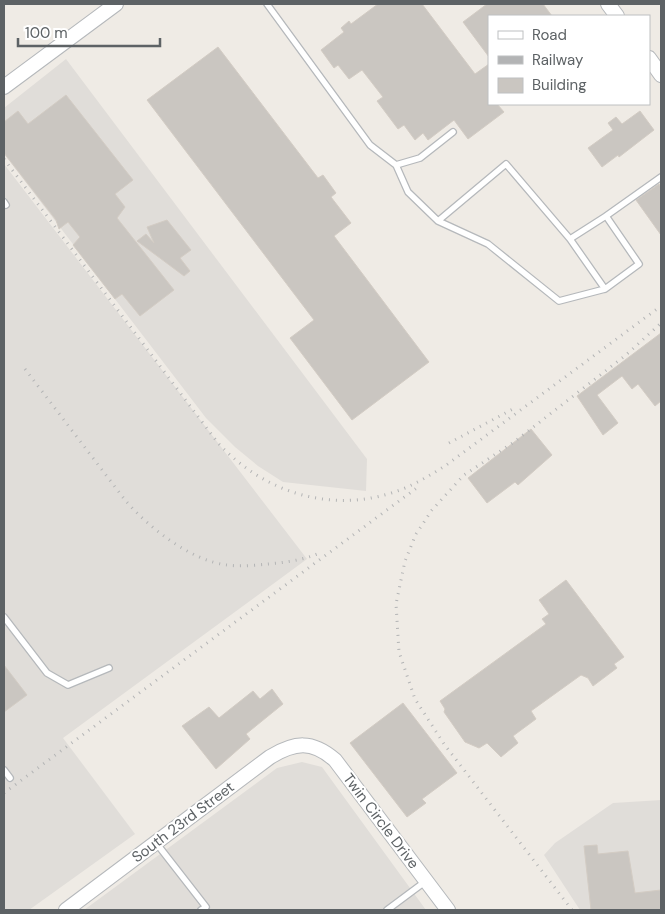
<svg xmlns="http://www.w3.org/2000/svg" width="665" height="914" font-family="'DM Sans',sans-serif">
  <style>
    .industrial { fill: #e0ddd9 }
    .building { fill: #cac6c1; stroke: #d3ccc4 }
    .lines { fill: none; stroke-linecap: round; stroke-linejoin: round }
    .service-casing { stroke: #b5b8bb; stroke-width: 8 }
    .tertiary-casing { stroke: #b5b8bb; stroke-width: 16 }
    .service { stroke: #fff; stroke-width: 5.5 }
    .tertiary { stroke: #fff; stroke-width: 14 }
    .rail { stroke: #b3b4b5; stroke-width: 3; stroke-dasharray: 1 6; stroke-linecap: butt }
    .labels { text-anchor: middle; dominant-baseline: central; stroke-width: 4; stroke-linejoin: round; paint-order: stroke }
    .street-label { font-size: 15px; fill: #5d6265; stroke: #fff }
  </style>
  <rect width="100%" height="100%" fill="#efebe5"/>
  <path class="industrial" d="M 66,59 L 367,459 L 366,491 L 283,482 L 258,466 L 235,447 L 206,418 L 4,154 L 4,108 Z
    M 4,164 L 307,559 L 63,738 L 135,834 L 29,910 L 4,910 Z
    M 302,762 L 322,767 L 426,910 L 84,910 L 277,768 Z
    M 661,800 L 661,910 L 580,910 L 544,855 L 555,843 L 613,803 Z"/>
  <path class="building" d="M 378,4 L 422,4 L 475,74 L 489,64 L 489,104 L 497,104 L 504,112 L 468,139 L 454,120 L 428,140 L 423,133 L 415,140 L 404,125 L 398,129 L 377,101 L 383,97 L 362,70 L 349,79 L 338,65 L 334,68 L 321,50 L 344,32 L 341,28 L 349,21 L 351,24 Z
    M 487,4 L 543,4 L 552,16 L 489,16 L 489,57 L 463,22 Z
    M 218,47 L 318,178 L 323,175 L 336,193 L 331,197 L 351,223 L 334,236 L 429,362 L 352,420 L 290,338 L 314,320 L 147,100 Z
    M 66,95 L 133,180 L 115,194 L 125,207 L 117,218 L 174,290 L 140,316 L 122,294 L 115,299 L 73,245 L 80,237 L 68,222 L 59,229 L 56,220 L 4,153 L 4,122 L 18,111 L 28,124 Z
    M 640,111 L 654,130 L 619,157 L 618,155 L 602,167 L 588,148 L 613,130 L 608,123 L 616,117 L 622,124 Z
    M 659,184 L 661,188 L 661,235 L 636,200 Z
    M 167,220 L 191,250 L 180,258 L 190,271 L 184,276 L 137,241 L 146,234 L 154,243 L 147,227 Z
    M 661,333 L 661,401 L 655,406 L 638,384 L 632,389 L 622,376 L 597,395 L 618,423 L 603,435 L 577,396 Z
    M 531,429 L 552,455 L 518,485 L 515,482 L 487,503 L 468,478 Z
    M 566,580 L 624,657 L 614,664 L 617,668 L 593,686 L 588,678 L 581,675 L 531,711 L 536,719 L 513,736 L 518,743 L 501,757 L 487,743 L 479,748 L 465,742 L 444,712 L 445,709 L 440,701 L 546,624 L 542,619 L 549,614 L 539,600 Z
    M 4,665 L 27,695 L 4,712 Z
    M 272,689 L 283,704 L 246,734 L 250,739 L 216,769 L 182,726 L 209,707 L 219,718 L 253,691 L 260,699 Z
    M 403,703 L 457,773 L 422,799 L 426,803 L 407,817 L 350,743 Z
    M 597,845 L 598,854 L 628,851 L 635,893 L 661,890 L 661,910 L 591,910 L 584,846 Z"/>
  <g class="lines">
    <defs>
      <path id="service" d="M 267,4 L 370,145 L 396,165 L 420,158 L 453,132
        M 396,165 L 408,192 L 438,221 L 488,244 L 559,301 L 605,289 L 639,264 L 606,216 L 661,177
        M 4,202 L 6,205
        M 438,221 L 506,164 L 570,239 L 605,289
        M 570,239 L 606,216
        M 4,617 L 47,673 L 68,685 L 109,668
        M 4,770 L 10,778
        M 157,844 L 206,907 L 201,910
        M 387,910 L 426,881"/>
      <path id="tertiary" d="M 608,4 L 617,16
        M 649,58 L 661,75
        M 4,87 L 116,4
        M 66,910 L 270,757 C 295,742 312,740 335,760 L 448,910"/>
    </defs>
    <use href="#service" class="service-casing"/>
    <use href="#tertiary" class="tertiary-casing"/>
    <use href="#service" class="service"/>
    <use href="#tertiary" class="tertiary"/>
    <path class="rail" d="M 4,159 L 218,443 C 266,495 338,516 405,488 C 419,482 432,474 445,466 L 661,306
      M 25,369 L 125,500 C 148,527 191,561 227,565 C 241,567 256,565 269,564 C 288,562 304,560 322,552
      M 449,443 L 513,409
      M 4,793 L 418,487
      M 572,910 L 444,744 L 415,699 L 399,652 L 396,604 L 405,561 L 416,534 L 432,510 L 452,488 L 464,475 L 514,442 L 626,355 L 661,323"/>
  </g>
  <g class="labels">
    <g class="street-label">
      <text transform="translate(381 821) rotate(53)">Twin Circle Drive</text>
      <text transform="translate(183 822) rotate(-37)">South 23rd Street</text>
    </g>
  </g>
  <rect width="665" height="914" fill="none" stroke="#5d6265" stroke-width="10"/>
  <rect x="488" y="15" width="162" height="90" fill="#ffffff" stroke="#bec0c1"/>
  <rect x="498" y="31" width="25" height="8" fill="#ffffff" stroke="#bec0c1"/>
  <text x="532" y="40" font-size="15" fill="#5d6265">Road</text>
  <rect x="498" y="56" width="25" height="8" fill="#b3b4b5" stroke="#bec0c1"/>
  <text x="532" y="65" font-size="15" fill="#5d6265">Railway</text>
  <rect x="498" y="78" width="25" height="15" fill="#cac6c1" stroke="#bec0c1"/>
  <text x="532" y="90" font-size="15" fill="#5d6265">Building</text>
  <path d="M18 38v8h142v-8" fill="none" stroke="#5d6265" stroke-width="2.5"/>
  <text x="25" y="38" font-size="15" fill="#5d6265" stroke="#ffffff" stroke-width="4" paint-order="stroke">100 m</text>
</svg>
